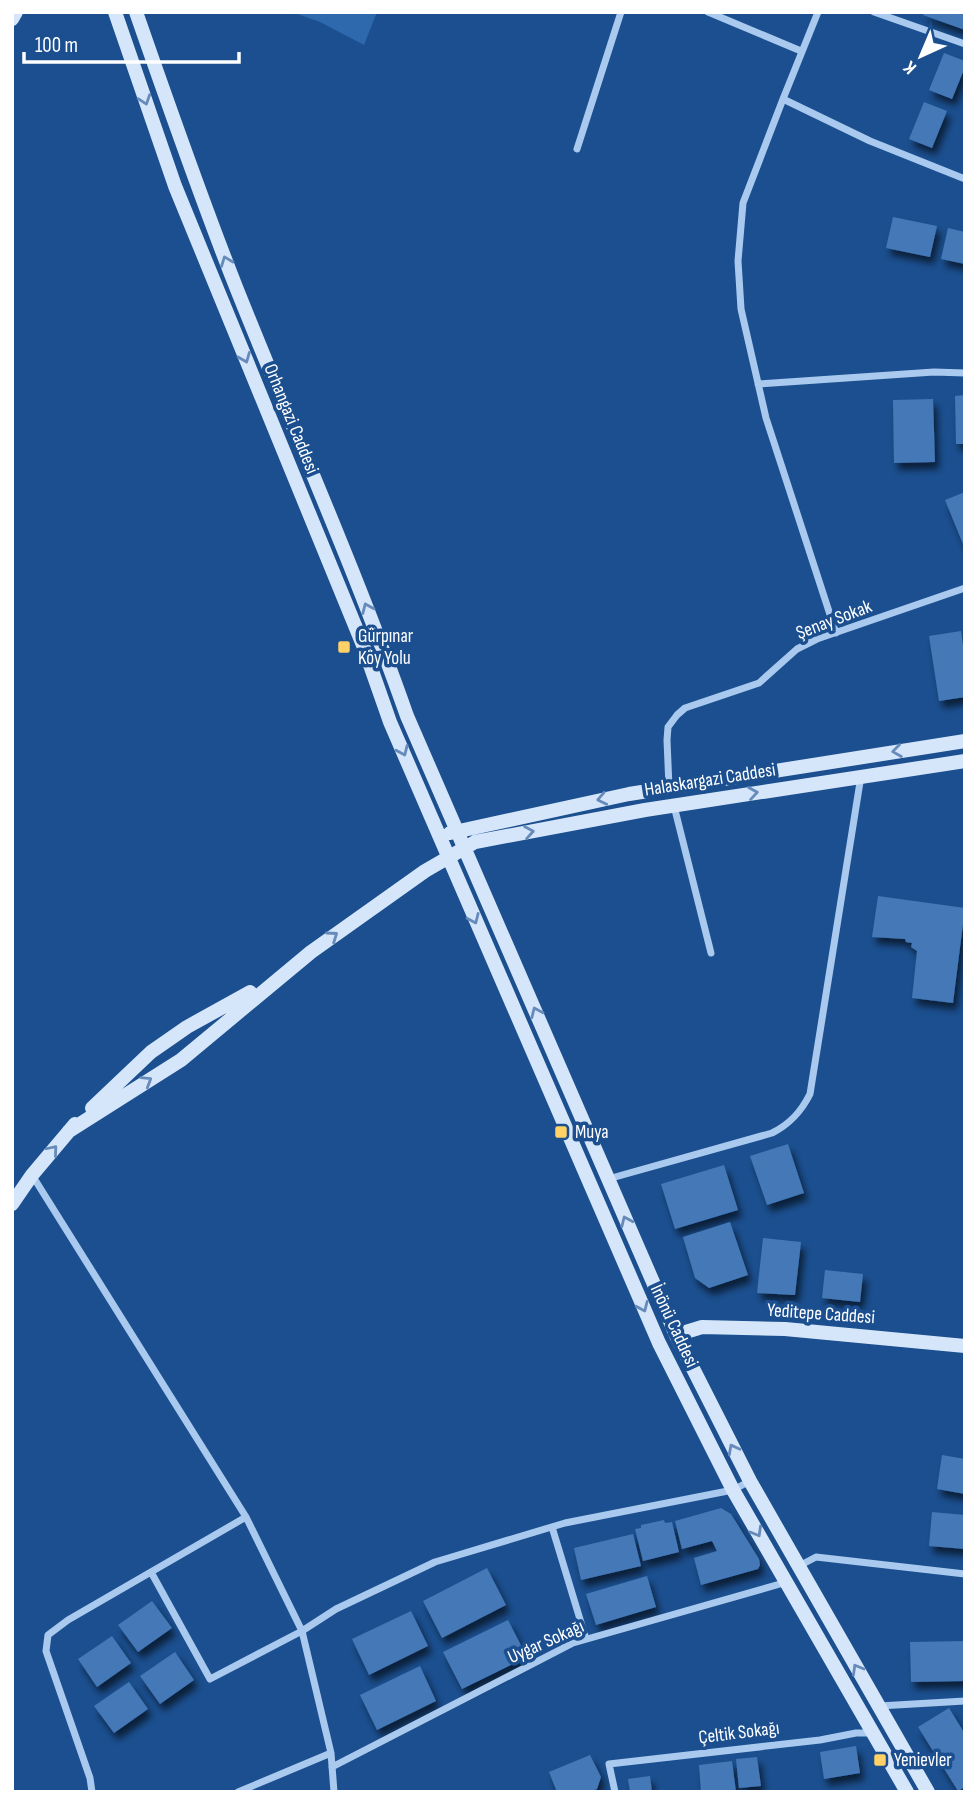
<svg xmlns="http://www.w3.org/2000/svg" width="977" height="1804" font-family="'Sofia Sans Condensed',sans-serif">
  <style>
    .green { fill: #2e69ad }
    .building { fill: #4478b7; filter: url(#shadow) }
    .lines { fill: none; stroke-linecap: round; stroke-linejoin: round }
    .street { stroke: #a9c9ee; stroke-width: 7 }
    .secondary { stroke: #d6e6fa; stroke-width: 14 }
    .oneway { stroke: #668bba }
    .poi-dot { fill: #ffd166; stroke: #1b4f8f; stroke-width: 2.5 }
    .labels { text-anchor: middle; dominant-baseline: central; stroke-width: 7; stroke-linejoin: round; paint-order: stroke }
    .street-label { font-size: 19px; fill: #fff; stroke: #1b4f8f }
    .poi-label { font-size: 19px; fill: #fff; stroke: #1b4f8f; text-anchor: start }
  </style>
  <defs>
    <filter id="shadow"><feDropShadow dx="4" dy="7" stdDeviation="3.5" flood-color="#0009"/></filter>
  </defs>
  <rect width="100%" height="100%" fill="#1b4f8f"/>
  <path class="green" d="M 292,12 L 377,12 L 364,45 L 320,22 Z"/>
  <path class="building" d="M 924,12 L 965,12 L 965,30 L 923,15 Z
    M 944,53 L 965,61 L 965,67 L 952,99 L 929,90 Z
    M 924,102 L 947,111 L 932,148 L 909,139 Z
    M 893,217 L 937,226 L 930,257 L 886,248 Z
    M 948,228 L 965,232 L 965,264 L 941,259 Z
    M 965,395 L 965,444 L 956,444 L 955,396 Z
    M 933,399 L 935,462 L 894,463 L 893,400 Z
    M 965,492 L 965,549 L 945,500 Z
    M 961,631 L 965,659 L 965,697 L 939,701 L 929,636 Z
    M 878,896 L 965,908 L 953,1003 L 912,998 L 917,951 L 911,947 L 912,943 L 906,942 L 905,939 L 872,937 Z
    M 788,1144 L 804,1193 L 767,1205 L 750,1156 Z
    M 724,1165 L 738,1210 L 675,1229 L 661,1184 Z
    M 730,1222 L 748,1275 L 709,1288 L 695,1278 L 683,1237 Z
    M 763,1238 L 801,1242 L 795,1295 L 757,1293 Z
    M 825,1270 L 863,1274 L 860,1302 L 822,1298 Z
    M 942,1455 L 965,1459 L 965,1494 L 937,1489 Z
    M 721,1508 L 731,1514 L 759,1559 L 760,1565 L 758,1569 L 701,1585 L 694,1558 L 717,1551 L 712,1541 L 682,1549 L 675,1521 Z
    M 932,1512 L 965,1515 L 965,1549 L 929,1546 Z
    M 664,1520 L 665,1523 L 672,1522 L 679,1552 L 643,1561 L 635,1529 L 641,1528 L 641,1525 Z
    M 633,1534 L 641,1566 L 581,1580 L 574,1548 Z
    M 487,1568 L 506,1605 L 442,1638 L 423,1601 Z
    M 647,1576 L 656,1607 L 596,1625 L 586,1594 Z
    M 152,1601 L 172,1628 L 138,1652 L 118,1625 Z
    M 411,1611 L 428,1646 L 369,1675 L 352,1639 Z
    M 508,1620 L 527,1657 L 462,1689 L 443,1652 Z
    M 112,1636 L 131,1663 L 97,1687 L 78,1659 Z
    M 965,1641 L 965,1681 L 911,1682 L 910,1642 Z
    M 175,1652 L 194,1680 L 160,1704 L 140,1676 Z
    M 420,1666 L 436,1701 L 377,1730 L 360,1695 Z
    M 129,1682 L 148,1709 L 114,1733 L 94,1706 Z
    M 949,1708 L 965,1734 L 965,1787 L 958,1791 L 918,1727 Z
    M 856,1746 L 860,1773 L 824,1779 L 820,1752 Z
    M 590,1755 L 601,1777 L 597,1789 L 590,1792 L 557,1792 L 549,1772 Z
    M 757,1757 L 761,1786 L 739,1788 L 736,1759 Z
    M 732,1761 L 736,1792 L 701,1792 L 699,1765 Z
    M 650,1776 L 652,1792 L 630,1792 L 628,1779 Z"/>
  <g class="lines">
    <path class="street" d="M 708,12 L 801,51
      M 818,12 L 783,99 L 870,141 L 965,179
      M 874,12 L 965,44
      M 783,99 L 743,203 L 738,261 L 741,309 L 766,418 L 836,633
      M 577,149 L 621,12
      M 758,384 L 934,372 L 965,373
      M 669,787 L 667,740 L 668,727 L 677,715 L 685,708 L 759,683 L 797,649 L 817,639 L 965,588
      M 674,806 L 711,953
      M 32,1175 L 246,1517 L 302,1631 L 331,1753 L 334,1792
      M 608,1179 L 772,1133 C 790,1124 801,1112 810,1094 L 861,776
      M 552,1527 L 586,1639
      M 799,1566 L 816,1557 L 965,1574
      M 151,1572 L 210,1679 L 302,1631 L 336,1609 L 435,1562 L 565,1523 L 733,1490 L 750,1481
      M 879,1706 L 965,1701
      M 332,1767 L 573,1643 L 787,1582
      M 92,1792 L 90,1778 L 46,1651 L 48,1635 L 68,1620 L 246,1517
      M 238,1792 L 331,1753
      M 615,1792 L 609,1764 L 820,1740 L 856,1733 L 872,1733"/>
    <path class="secondary" d="M 115,12 L 175,186 L 363,645 L 390,722 L 659,1343 L 733,1490 L 907,1792
      M 136,12 C 168,104 200,196 236,287 C 293,430 356,571 407,716 L 676,1335 L 750,1481 L 928,1792
      M 12,19 L 16,12
      M 450,833 L 629,794 L 965,741
      M 92,1108 L 151,1052 L 187,1027 L 250,992
      M 69,1131 L 181,1060 L 311,952 L 425,871 L 475,842 L 645,810 L 965,761
      M 12,1204 L 32,1175 L 75,1124
      M 676,1335 L 702,1327 L 785,1329 L 965,1346"/>
  </g>
  <defs><path id="oneway-chevron" d="M-2-3.5L2.5 0L-2 3.5" fill="none" stroke-width="1.6" stroke-linecap="round" stroke-linejoin="round" transform="scale(1.75)"/></defs>
  <g class="oneway">
    <use href="#oneway-chevron" transform="translate(145 100) rotate(71)"/>
    <use href="#oneway-chevron" transform="translate(226 261) rotate(-111)"/>
    <use href="#oneway-chevron" transform="translate(245 358) rotate(68)"/>
    <use href="#oneway-chevron" transform="translate(367 608) rotate(-113)"/>
    <use href="#oneway-chevron" transform="translate(403 751) rotate(66)"/>
    <use href="#oneway-chevron" transform="translate(897 751) rotate(172)"/>
    <use href="#oneway-chevron" transform="translate(753 793) rotate(-9)"/>
    <use href="#oneway-chevron" transform="translate(602 799) rotate(168)"/>
    <use href="#oneway-chevron" transform="translate(529 832) rotate(-10)"/>
    <use href="#oneway-chevron" transform="translate(474 919) rotate(66)"/>
    <use href="#oneway-chevron" transform="translate(333 936) rotate(-35)"/>
    <use href="#oneway-chevron" transform="translate(536 1012) rotate(-114)"/>
    <use href="#oneway-chevron" transform="translate(147 1081) rotate(-32)"/>
    <use href="#oneway-chevron" transform="translate(53 1150) rotate(-50)"/>
    <use href="#oneway-chevron" transform="translate(626 1221) rotate(-114)"/>
    <use href="#oneway-chevron" transform="translate(643 1307) rotate(66)"/>
    <use href="#oneway-chevron" transform="translate(733 1449) rotate(-118)"/>
    <use href="#oneway-chevron" transform="translate(757 1532) rotate(60)"/>
    <use href="#oneway-chevron" transform="translate(857 1669) rotate(-120)"/>
  </g>
  <g class="poi-dot">
    <rect x="337" y="640" width="14" height="14" rx="3.5"/>
    <rect x="554" y="1125" width="14" height="14" rx="3.5"/>
    <rect x="873" y="1753" width="14" height="14" rx="3.5"/>
  </g>
  <g class="labels">
    <g class="street-label">
      <text transform="translate(291 419) rotate(68)">Orhangazi Caddesi</text>
      <text transform="translate(834 620) rotate(-21)">Şenay Sokak</text>
      <text transform="translate(710 780) rotate(-9)">Halaskargazi Caddesi</text>
      <text transform="translate(821 1314) rotate(4)">Yeditepe Caddesi</text>
      <text transform="translate(674 1326) rotate(65)">İnönü Caddesi</text>
      <text transform="translate(546 1642) rotate(-24)">Uygar Sokağı</text>
      <text transform="translate(739 1733) rotate(-7)">Çeltik Sokağı</text>
    </g>
    <g class="poi-label">
      <text x="358" y="636">Gürpınar<tspan x="358" dy="22">Köy Yolu</tspan></text>
      <text x="575" y="1132">Muya</text>
      <text x="894" y="1760">Yenievler</text>
    </g>
  </g>
  <rect width="977" height="1804" fill="none" stroke="#ffffff" stroke-width="28"/>
  <g transform="translate(921 56) rotate(224)" stroke="#1b4f8f" stroke-width="5" paint-order="stroke">
  <path d="M0-5L12 26L0 18L-12 26Z" fill="#ffffff"/>
  <text y="-10" font-size="19" font-weight="bold" text-anchor="middle" fill="#ffffff">K</text>
  </g>
  <path d="M24 52v10h215v-10" fill="none" stroke="#ffffff" stroke-width="3.5"/>
  <text x="35" y="52" font-size="21" fill="#ffffff" stroke="#1b4f8f" stroke-width="5" paint-order="stroke">100 m</text>
</svg>
